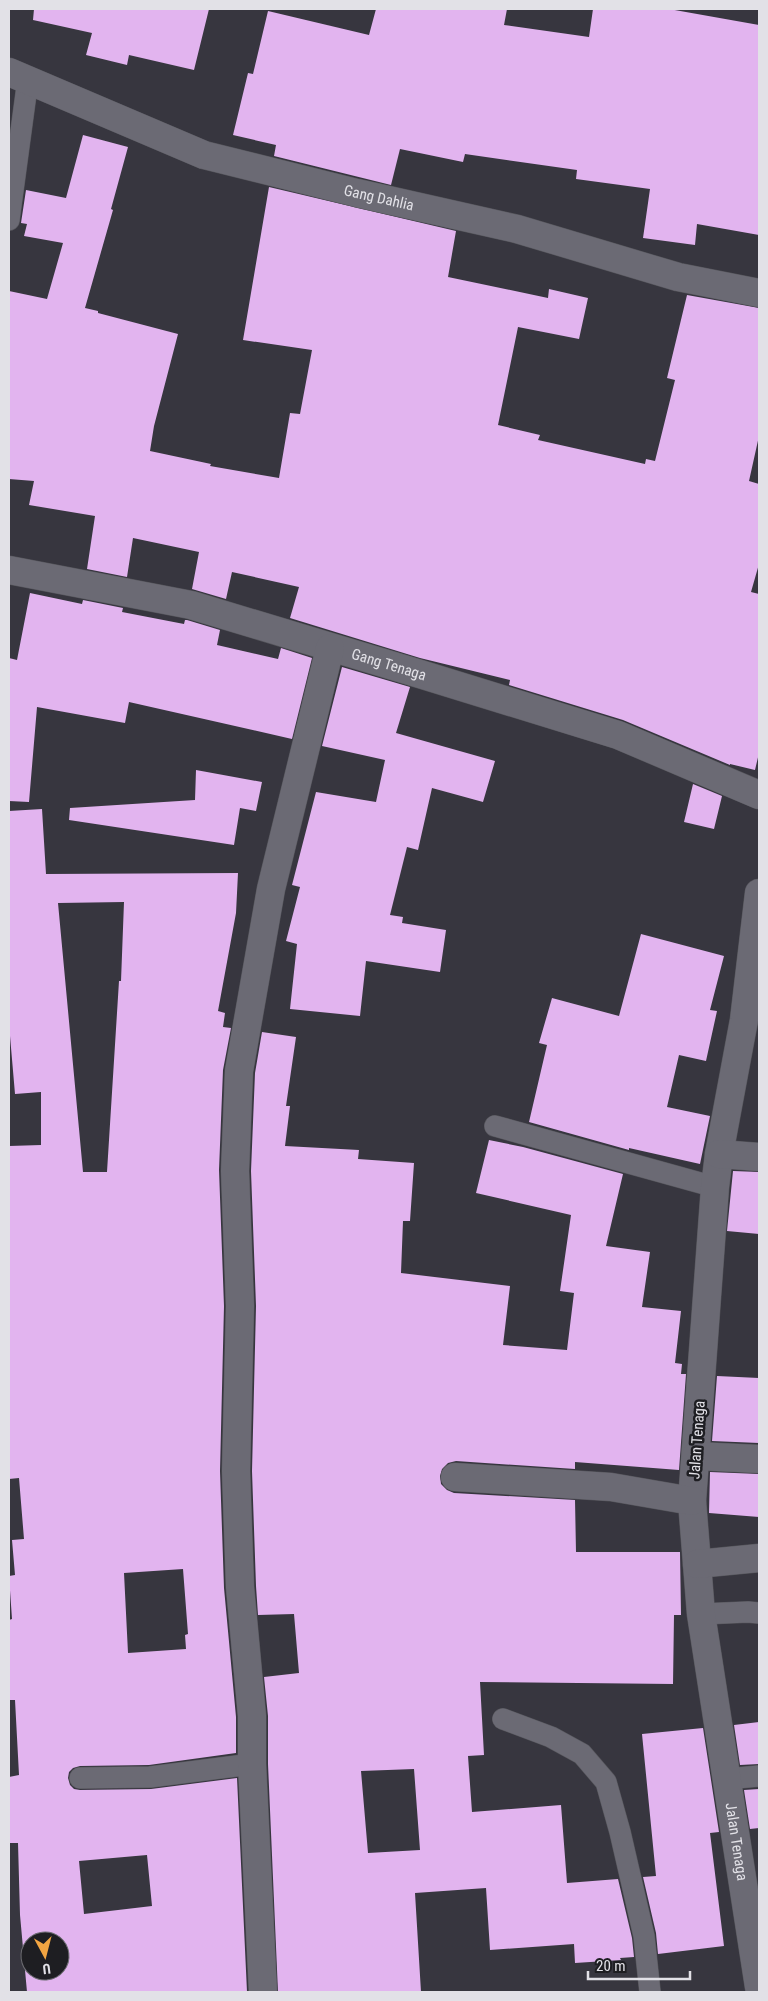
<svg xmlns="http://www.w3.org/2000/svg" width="768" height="2001" font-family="'Roboto Condensed',sans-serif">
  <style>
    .building { fill: #e2b4ef; fill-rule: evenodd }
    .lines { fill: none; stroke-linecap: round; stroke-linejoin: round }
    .service-casing { stroke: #55555b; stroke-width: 22 }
    .minor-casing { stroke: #55555b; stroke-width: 29 }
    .service { stroke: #6b6a74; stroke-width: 21 }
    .minor { stroke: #6b6a74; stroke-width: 28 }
    .labels { text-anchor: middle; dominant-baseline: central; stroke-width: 5; stroke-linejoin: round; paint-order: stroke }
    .street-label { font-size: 15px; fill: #e2e1e7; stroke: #1e1e22 }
  </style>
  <rect width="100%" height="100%" fill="#37363f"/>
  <path class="building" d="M 34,9 L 209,9 L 194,70 L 129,55 L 127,65 L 86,55 L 92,33 L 33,20 Z
    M 376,9 L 507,9 L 504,25 L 589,37 L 593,9 L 669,9 L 759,25 L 759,235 L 697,224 L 695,245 L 643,238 L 650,189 L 576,179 L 577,170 L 465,154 L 463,162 L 400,149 L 391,185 L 274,156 L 276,145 L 233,135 L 248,73 L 253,74 L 268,11 L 369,35 Z
    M 83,135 L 128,147 L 111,209 L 113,210 L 85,308 L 98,311 L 98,313 L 178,334 L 154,426 L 150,451 L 211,464 L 210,466 L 279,478 L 290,413 L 300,414 L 312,350 L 243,340 L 269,187 L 456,231 L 448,277 L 548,298 L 549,289 L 588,298 L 579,339 L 518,327 L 498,425 L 540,435 L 538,440 L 645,464 L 646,459 L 655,461 L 675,380 L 667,378 L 687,295 L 759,308 L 759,436 L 749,481 L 759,484 L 759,564 L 751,592 L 759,594 L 759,753 L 755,770 L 730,764 L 730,765 L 623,720 L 509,685 L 510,680 L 420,658 L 290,618 L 299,587 L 232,572 L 226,599 L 192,589 L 199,552 L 133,538 L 127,577 L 87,569 L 95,516 L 29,505 L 34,481 L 9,479 L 9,291 L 47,299 L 63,243 L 24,236 L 27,224 L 21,223 L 26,190 L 66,198 Z
    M 30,593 L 82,604 L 83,600 L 123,608 L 122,612 L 184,624 L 185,620 L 187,620 L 220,630 L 217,645 L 278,659 L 281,648 L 312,658 L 292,739 L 129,702 L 125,723 L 37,707 L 29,802 L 9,801 L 9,658 L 17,660 Z
    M 342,667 L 410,687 L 396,733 L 495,761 L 483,802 L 432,788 L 418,850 L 407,847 L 390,915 L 403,917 L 402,923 L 446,930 L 440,972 L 366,961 L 360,1016 L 290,1009 L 297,944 L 286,941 L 300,887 L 292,885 L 316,792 L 376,802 L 385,760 L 322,746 Z
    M 196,770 L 262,782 L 256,811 L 240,808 L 234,845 L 69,820 L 70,808 L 195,800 Z
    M 693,784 L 722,796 L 714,829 L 684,822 Z
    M 42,809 L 46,874 L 238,873 L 236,913 L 218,1011 L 225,1013 L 223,1027 L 231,1028 L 223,1070 L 219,1170 L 224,1306 L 220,1471 L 224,1588 L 236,1717 L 236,1753 L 149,1765 L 80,1766 L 73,1768 L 69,1772 L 68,1778 L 70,1785 L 74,1789 L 80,1790 L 151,1789 L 237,1778 L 247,1992 L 27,1992 L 20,1915 L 18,1843 L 9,1843 L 9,1777 L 19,1775 L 15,1700 L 9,1700 L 9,1620 L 12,1619 L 9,1576 L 15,1575 L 12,1540 L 24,1539 L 19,1478 L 9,1479 L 9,1146 L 41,1145 L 41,1092 L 15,1094 L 10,1036 L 9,1036 L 9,811 ZM 124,902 L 121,981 L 119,981 L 107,1172 L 83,1172 L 58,903 ZM 183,1569 L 188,1634 L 185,1635 L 186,1649 L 128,1653 L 124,1573 ZM 147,1855 L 152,1906 L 84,1914 L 79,1861 ZM 30,1941 L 60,1941 L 60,1971 L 30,1971 Z
    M 641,934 L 724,956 L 710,1010 L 717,1011 L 706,1061 L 679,1055 L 667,1107 L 710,1116 L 700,1164 L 629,1148 L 629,1150 L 529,1122 L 547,1045 L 539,1043 L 552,998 L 619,1016 Z
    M 262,1032 L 296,1037 L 286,1106 L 290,1106 L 285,1146 L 359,1150 L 358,1159 L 414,1163 L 410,1221 L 403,1221 L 401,1273 L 510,1286 L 503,1345 L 567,1350 L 574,1293 L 560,1291 L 571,1215 L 476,1193 L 489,1140 L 523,1147 L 623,1174 L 606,1246 L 650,1252 L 642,1307 L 681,1311 L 675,1363 L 682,1364 L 681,1374 L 686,1374 L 679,1470 L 575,1462 L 575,1469 L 456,1461 L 448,1463 L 442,1469 L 440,1476 L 441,1484 L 447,1490 L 454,1493 L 575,1500 L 576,1552 L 680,1552 L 681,1615 L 674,1615 L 673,1684 L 480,1682 L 484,1755 L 468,1756 L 472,1812 L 561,1805 L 567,1883 L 618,1879 L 632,1938 L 634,1957 L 620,1958 L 621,1960 L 575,1963 L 574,1944 L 490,1950 L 486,1888 L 415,1893 L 421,1992 L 278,1992 L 268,1764 L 268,1716 L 264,1677 L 299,1673 L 294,1614 L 258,1615 L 256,1586 L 252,1471 L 256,1306 L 251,1171 L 255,1073 ZM 414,1769 L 420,1850 L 368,1853 L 361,1771 Z
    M 733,1171 L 759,1172 L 759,1234 L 727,1231 Z
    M 717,1376 L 759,1378 L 759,1443 L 712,1441 Z
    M 710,1472 L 759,1474 L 759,1517 L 709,1513 Z
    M 759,1722 L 759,1764 L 740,1765 L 734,1725 Z
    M 703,1728 L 719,1832 L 710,1833 L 724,1946 L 658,1954 L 656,1933 L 643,1877 L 656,1876 L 642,1734 Z
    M 759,1789 L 759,1828 L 750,1829 L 744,1790 Z"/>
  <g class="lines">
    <defs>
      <path id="service" d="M 9,220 L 28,79
        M 495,1126 L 715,1187
        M 701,1614 L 748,1612 L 759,1613
        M 503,1719 L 551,1737 L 582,1754 L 606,1782 L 620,1832 L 644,1936 L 650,1992
        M 80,1778 L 150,1777 L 252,1764
        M 726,1779 L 759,1776"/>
      <g id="minor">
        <path id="s1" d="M 9,72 L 204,155 L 357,193 L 517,229 L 678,277 L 759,293"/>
        <path id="s2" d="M 9,570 L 191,605 L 420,674 L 618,735 L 759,795"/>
        <path id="s3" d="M 759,893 L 744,1020 L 719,1154 L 715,1187 L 692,1501 L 701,1614 L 759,1987"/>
        <path d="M 719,1154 L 759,1157"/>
        <path d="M 696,1456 L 759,1459"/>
        <path d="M 455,1477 L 611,1487 L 692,1501"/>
        <path d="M 697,1564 L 759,1558"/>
        <path d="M 263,1992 L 252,1764 L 252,1716 L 240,1587 L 236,1471 L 240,1306 L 235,1171 L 239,1071 L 271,889 L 330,648"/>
      </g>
    </defs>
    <use href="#service" class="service-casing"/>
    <use href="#minor" class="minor-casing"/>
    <use href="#service" class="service"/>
    <use href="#minor" class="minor"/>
  </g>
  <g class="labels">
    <g class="street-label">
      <text stroke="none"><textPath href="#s1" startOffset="392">Gang Dahlia</textPath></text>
      <text stroke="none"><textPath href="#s2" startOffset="392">Gang Tenaga</textPath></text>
      <text transform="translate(697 1440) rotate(-86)">Jalan Tenaga</text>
      <text stroke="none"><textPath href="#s3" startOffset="956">Jalan Tenaga</textPath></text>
    </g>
  </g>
  <rect width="768" height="2001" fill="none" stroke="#e2e1e7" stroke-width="20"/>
  <g transform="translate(45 1956) rotate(173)"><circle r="24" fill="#1e1e22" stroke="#6c6c71"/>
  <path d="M0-4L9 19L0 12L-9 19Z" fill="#f2a542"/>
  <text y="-8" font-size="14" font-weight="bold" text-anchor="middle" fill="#e2e1e7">U</text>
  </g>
  <path d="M588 1971v8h102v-8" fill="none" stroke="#e2e1e7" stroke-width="2.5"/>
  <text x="596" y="1971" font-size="15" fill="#e2e1e7" stroke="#1e1e22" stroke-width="4" paint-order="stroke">20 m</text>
</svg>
